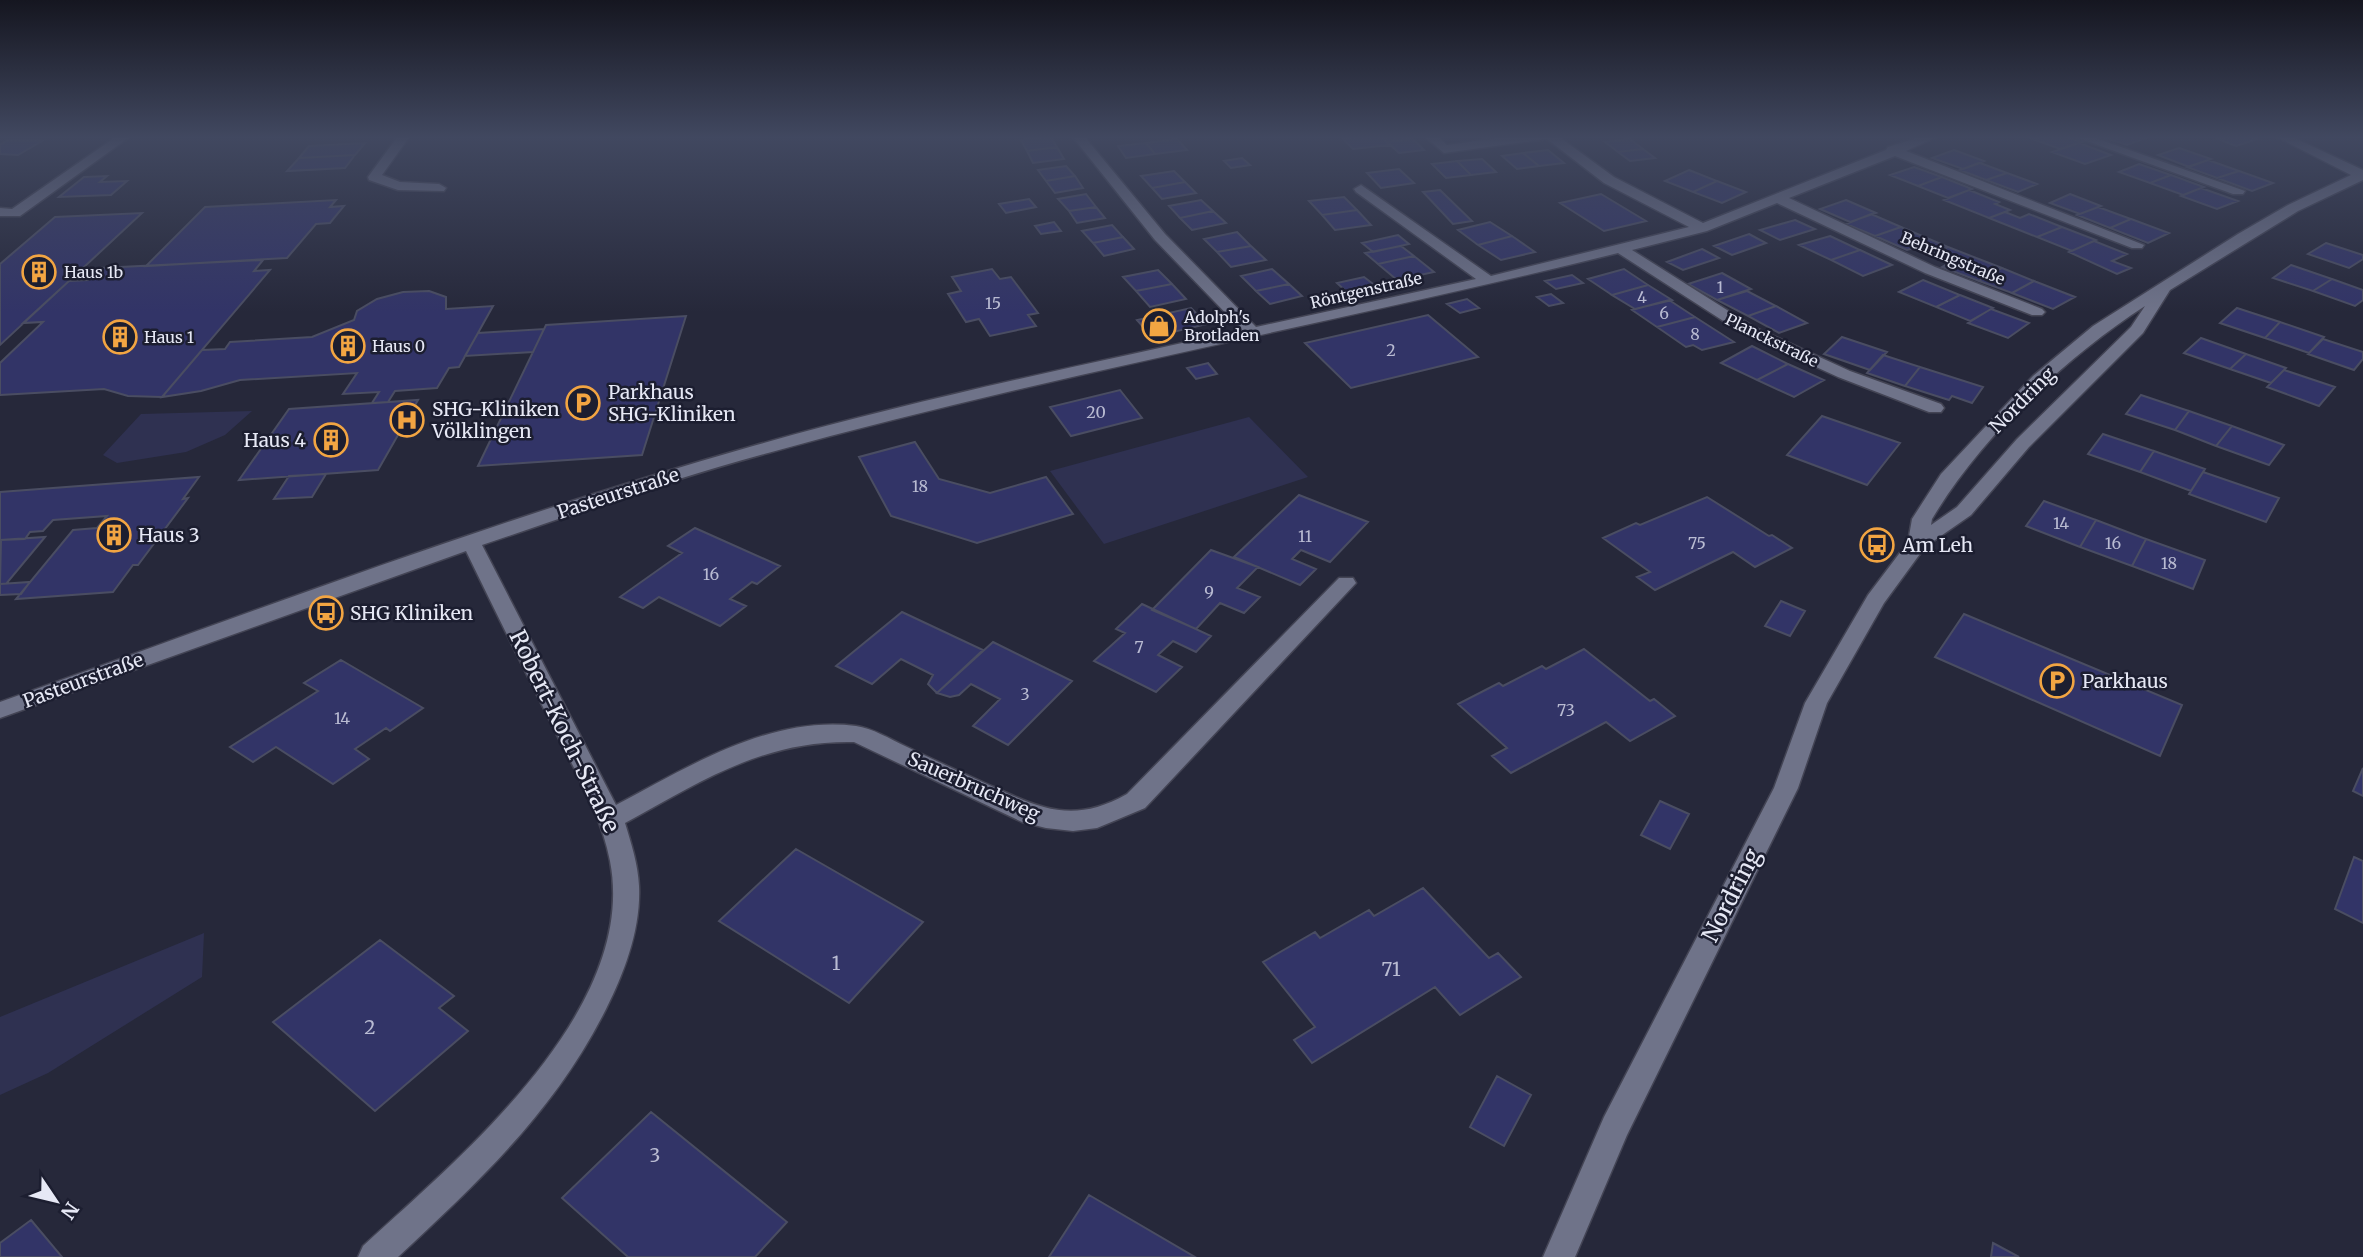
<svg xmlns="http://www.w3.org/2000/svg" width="2363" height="1257" font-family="Merriweather,serif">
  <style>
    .green { fill: #2f3151 }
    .building { fill: #323467; stroke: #4a4d62; stroke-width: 2 }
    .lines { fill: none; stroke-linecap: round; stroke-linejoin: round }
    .minor-casing { stroke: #434454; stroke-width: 3 }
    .minor { fill: #6f7389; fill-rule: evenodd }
    .labels { text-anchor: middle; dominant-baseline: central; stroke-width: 5; stroke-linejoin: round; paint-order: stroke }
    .far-street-label { font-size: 16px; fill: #e6e8f5; stroke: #1c1e30 }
    .far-poi-label { font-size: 16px; fill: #e6e8f5; stroke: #1c1e30; text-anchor: start }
    .number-label { font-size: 16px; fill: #b9bbd2 }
    .poi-label { font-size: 19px; fill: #e6e8f5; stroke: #1c1e30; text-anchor: start }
    .street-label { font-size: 19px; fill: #e6e8f5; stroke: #1c1e30 }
    .near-number-label { font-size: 19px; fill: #b9bbd2 }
    .near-street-label { font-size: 23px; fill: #e6e8f5; stroke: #1c1e30 }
  </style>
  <rect width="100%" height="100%" fill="#26283a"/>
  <path class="green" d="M 252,411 L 225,435 L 186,452 L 117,463 L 103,455 L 141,414 Z
    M 1249,417 L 1308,477 L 1104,544 L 1050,471 Z
    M 204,933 L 202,977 L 48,1073 L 0,1095 L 0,1017 Z"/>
  <path class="building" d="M 1050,136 L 1057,147 L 1027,151 L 1021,140 Z
    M 1360,136 L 1380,136 L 1390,145 L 1353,149 L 1342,138 Z
    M 1380,136 L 1409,136 L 1413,139 L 1387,142 Z
    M 2044,136 L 2064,136 L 2082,142 L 2060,149 L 2033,139 Z
    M 2099,136 L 2138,136 L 2146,138 L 2127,145 Z
    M 2228,136 L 2248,136 L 2257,139 L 2236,146 L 2218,139 Z
    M 1177,139 L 1187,150 L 1155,154 L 1146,143 Z
    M 1413,139 L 1424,150 L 1399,153 L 1387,142 Z
    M 1630,139 L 1643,149 L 1618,152 L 1605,142 Z
    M 8,140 L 42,141 L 18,155 L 0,154 L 0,145 Z
    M 365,143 L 355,155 L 299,158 L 309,146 Z
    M 1146,143 L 1155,154 L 1126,158 L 1118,146 Z
    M 2079,143 L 2111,155 L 2085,164 L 2052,152 Z
    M 1057,147 L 1064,159 L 1033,163 L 1027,151 Z
    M 2179,148 L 2211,159 L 2189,167 L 2158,155 Z
    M 1643,149 L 1655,158 L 1630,161 L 1618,152 Z
    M 1548,150 L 1564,163 L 1539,166 L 1523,153 Z
    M 1954,150 L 1984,161 L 1963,169 L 1932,158 Z
    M 1523,153 L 1539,166 L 1517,169 L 1502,156 Z
    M 355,155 L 345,168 L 287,171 L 299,158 Z
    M 1242,158 L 1250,165 L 1231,168 L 1224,161 Z
    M 1482,159 L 1496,172 L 1471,175 L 1457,161 Z
    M 2208,160 L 2239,171 L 2217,178 L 2187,167 Z
    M 1457,161 L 1471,175 L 1446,178 L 1432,164 Z
    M 1980,163 L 2007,173 L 1986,180 L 1960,170 Z
    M 2139,164 L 2171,175 L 2150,183 L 2119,172 Z
    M 1066,166 L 1075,176 L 1046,181 L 1038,170 Z
    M 1914,167 L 1942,177 L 1918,186 L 1890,175 Z
    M 1399,169 L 1414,183 L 1381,188 L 1367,173 Z
    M 1689,170 L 1717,181 L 1693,192 L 1665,181 Z
    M 1174,171 L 1185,182 L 1152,188 L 1141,176 Z
    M 2239,171 L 2273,183 L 2252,191 L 2217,178 Z
    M 2007,173 L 2037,184 L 2018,192 L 1986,180 Z
    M 2171,175 L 2204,187 L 2183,195 L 2150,183 Z
    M 107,176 L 100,182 L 127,181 L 111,195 L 59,197 L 84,177 Z
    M 1075,176 L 1083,188 L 1055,193 L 1046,181 Z
    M 1942,177 L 1972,189 L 1948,198 L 1918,186 Z
    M 1717,181 L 1746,192 L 1722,203 L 1693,192 Z
    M 1185,182 L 1196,193 L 1162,199 L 1152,188 Z
    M 2201,188 L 2238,201 L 2217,209 L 2181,196 Z
    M 1440,190 L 1472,221 L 1453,224 L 1423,192 Z
    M 1969,190 L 1999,202 L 1995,204 L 2010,210 L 1989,218 L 1944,200 Z
    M 1086,194 L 1096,207 L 1069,211 L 1058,199 Z
    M 1601,194 L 1646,221 L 1604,231 L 1560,203 Z
    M 2070,194 L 2101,206 L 2080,214 L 2050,203 Z
    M 1344,197 L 1357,210 L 1322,215 L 1309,201 Z
    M 1029,199 L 1036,207 L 1006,213 L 999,204 Z
    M 336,200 L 330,207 L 344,206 L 330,223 L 316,224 L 287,258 L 146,266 L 205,207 Z
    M 1201,200 L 1213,211 L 1180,218 L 1169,206 Z
    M 1846,200 L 1876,213 L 1850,222 L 1820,209 Z
    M 1096,207 L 1105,218 L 1077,223 L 1069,211 Z
    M 2098,207 L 2131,219 L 2110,228 L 2077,215 Z
    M 1357,210 L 1371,225 L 1335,230 L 1322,215 Z
    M 1213,211 L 1226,223 L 1192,230 L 1180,218 Z
    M 2005,212 L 2020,218 L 2029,214 L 2062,227 L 2037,237 L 1989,218 Z
    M 142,213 L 69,281 L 0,345 L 0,264 L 55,217 Z
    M 1871,214 L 1901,227 L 1875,236 L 1846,224 Z
    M 2131,219 L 2169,233 L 2148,243 L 2110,228 Z
    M 1795,220 L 1815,229 L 1780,240 L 1760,230 Z
    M 1054,222 L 1061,231 L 1041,234 L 1035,226 Z
    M 1490,222 L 1512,236 L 1478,245 L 1458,230 Z
    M 1112,225 L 1123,237 L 1093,243 L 1082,231 Z
    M 1901,227 L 1948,247 L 1932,254 L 1917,247 L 1907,250 L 1875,236 Z
    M 2062,227 L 2096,240 L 2072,251 L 2037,237 Z
    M 1237,232 L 1251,246 L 1217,252 L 1204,239 Z
    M 1749,234 L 1766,243 L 1732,255 L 1714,246 Z
    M 1398,235 L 1409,244 L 1373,252 L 1362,243 Z
    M 1512,236 L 1535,252 L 1501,260 L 1478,245 Z
    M 1830,236 L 1860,250 L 1831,260 L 1799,245 Z
    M 1123,237 L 1134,249 L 1104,256 L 1093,243 Z
    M 2094,241 L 2127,254 L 2112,261 L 2131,268 L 2117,274 L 2069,252 Z
    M 2326,243 L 2363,255 L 2363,259 L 2349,268 L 2308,254 Z
    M 1251,246 L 1266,260 L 1231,267 L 1217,252 Z
    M 1401,246 L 1414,256 L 1378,264 L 1365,253 Z
    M 1948,247 L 2002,268 L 1979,281 L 1942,267 L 1953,261 L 1932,254 Z
    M 1702,249 L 1719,258 L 1683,270 L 1667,262 Z
    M 1860,250 L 1892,265 L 1863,276 L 1831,260 Z
    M 1414,256 L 1434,272 L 1397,280 L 1378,264 Z
    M 263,260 L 254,271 L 270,270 L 162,397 L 128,396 L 104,389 L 0,395 L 0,363 L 43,322 L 23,323 L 69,281 L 88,280 L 100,268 Z
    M 2291,265 L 2332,279 L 2313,291 L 2273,278 Z
    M 2002,268 L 2034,281 L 2012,293 L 1979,281 Z
    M 992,269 L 1000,279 L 1011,277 L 1038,313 L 1028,315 L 1036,326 L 990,336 L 979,319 L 966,322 L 948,294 L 961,291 L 952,277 Z
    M 1272,269 L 1289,284 L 1256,291 L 1241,276 Z
    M 1624,269 L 1648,285 L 1612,295 L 1588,279 Z
    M 1158,270 L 1172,284 L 1136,291 L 1123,277 Z
    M 1722,273 L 1751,289 L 1717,300 L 1688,284 Z
    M 1572,275 L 1583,283 L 1556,289 L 1545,281 Z
    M 1364,277 L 1377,287 L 1349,294 L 1337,283 Z
    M 2332,279 L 2363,290 L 2363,300 L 2355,306 L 2313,291 Z
    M 1923,280 L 1960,295 L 1936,307 L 1899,292 Z
    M 2034,281 L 2075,297 L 2053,309 L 2012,293 Z
    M 1172,284 L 1186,299 L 1150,307 L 1136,291 Z
    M 1289,284 L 1302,296 L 1270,304 L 1256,291 Z
    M 1648,285 L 1672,300 L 1635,309 L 1612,295 Z
    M 429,291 L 446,297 L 446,309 L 493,306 L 459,367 L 449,368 L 437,388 L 395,391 L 388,402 L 372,403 L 379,392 L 343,394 L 357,373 L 240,380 L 201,391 L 162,397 L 202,350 L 225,349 L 230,342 L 312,337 L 354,320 L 357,311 L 377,299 L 403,292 Z
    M 1747,291 L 1776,306 L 1748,316 L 1717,300 Z
    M 1551,294 L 1563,303 L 1549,306 L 1537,297 Z
    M 1960,295 L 1993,308 L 1970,321 L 1936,307 Z
    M 1467,299 L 1479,308 L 1460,313 L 1447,304 Z
    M 1669,300 L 1695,317 L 1657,327 L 1632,310 Z
    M 1776,306 L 1807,323 L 1779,333 L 1748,316 Z
    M 1191,308 L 1207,324 L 1152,337 L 1137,320 Z
    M 2237,308 L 2280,322 L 2265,338 L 2220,323 Z
    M 1991,309 L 2029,323 L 2008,338 L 1968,323 Z
    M 1428,315 L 1478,357 L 1351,388 L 1305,343 Z
    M 686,316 L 642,455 L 478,466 L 546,325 Z
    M 1695,317 L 1734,342 L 1702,350 L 1693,345 L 1686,347 L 1657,327 Z
    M 2280,322 L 2324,337 L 2309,353 L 2265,338 Z
    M 544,329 L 533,352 L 465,356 L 478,333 Z
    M 1842,337 L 1887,352 L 1870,370 L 1824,354 Z
    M 2201,338 L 2246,354 L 2230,369 L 2184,353 Z
    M 2323,339 L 2363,352 L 2363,359 L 2354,370 L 2308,354 Z
    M 1752,346 L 1788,364 L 1757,380 L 1721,363 Z
    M 2246,354 L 2286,368 L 2271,383 L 2230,369 Z
    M 1883,355 L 1920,367 L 1905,386 L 1867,373 Z
    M 1208,363 L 1217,374 L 1196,379 L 1187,368 Z
    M 1788,364 L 1824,380 L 1794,397 L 1757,380 Z
    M 1920,367 L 1983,387 L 1972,403 L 1952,396 L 1949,400 L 1905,386 Z
    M 2284,370 L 2335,387 L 2319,406 L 2267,387 Z
    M 1120,390 L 1142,418 L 1071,436 L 1050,407 Z
    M 2141,395 L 2189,411 L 2175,430 L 2126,414 Z
    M 418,400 L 378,470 L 239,480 L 289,409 Z
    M 2189,411 L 2232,426 L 2216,446 L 2175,430 Z
    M 1822,416 L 1900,443 L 1867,485 L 1787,455 Z
    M 2232,426 L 2284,445 L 2269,465 L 2216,446 Z
    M 2103,434 L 2154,451 L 2140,472 L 2088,454 Z
    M 915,442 L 939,479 L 990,493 L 1046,477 L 1073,514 L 977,543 L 891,516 L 859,457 Z
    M 2154,451 L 2205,469 L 2191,491 L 2140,472 Z
    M 2203,472 L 2279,498 L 2266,522 L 2189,494 Z
    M 326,474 L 312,497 L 274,499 L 289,476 Z
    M 199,477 L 183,499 L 188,498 L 138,565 L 133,565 L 113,592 L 16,599 L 73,530 L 97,528 L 107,516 L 53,520 L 43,531 L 30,532 L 25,539 L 0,540 L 0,492 Z
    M 1299,495 L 1368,522 L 1330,562 L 1301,550 L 1292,559 L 1316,569 L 1300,585 L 1234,557 Z
    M 1707,497 L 1769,536 L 1772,535 L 1792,548 L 1755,567 L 1733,552 L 1655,590 L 1637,577 L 1650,572 L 1603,538 L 1636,523 L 1640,525 Z
    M 2044,501 L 2096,520 L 2080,547 L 2026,526 Z
    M 2096,520 L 2146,539 L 2132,566 L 2080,547 Z
    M 695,528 L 780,566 L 757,584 L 752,582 L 730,599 L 746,606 L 720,626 L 659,597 L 643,608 L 620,597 L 682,553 L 668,546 Z
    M 45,537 L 6,584 L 0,584 L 1,540 Z
    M 2146,539 L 2205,560 L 2193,589 L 2132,566 Z
    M 1211,550 L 1258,567 L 1237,588 L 1260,597 L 1244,613 L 1220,603 L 1196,629 L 1152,610 Z
    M 30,582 L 21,594 L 0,595 L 0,584 Z
    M 1781,601 L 1805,611 L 1790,636 L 1765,626 Z
    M 1142,604 L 1211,636 L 1196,652 L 1173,641 L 1158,655 L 1182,667 L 1156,692 L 1094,661 L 1125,633 L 1116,629 Z
    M 902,612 L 983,650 L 937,693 L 928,684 L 933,675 L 901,659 L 872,684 L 836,666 Z
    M 1964,614 L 2182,705 L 2160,756 L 1935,657 Z
    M 993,642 L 1072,681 L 1008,745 L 973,726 L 1000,699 L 971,684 L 959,695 L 950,697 L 937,693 Z
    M 1584,649 L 1650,701 L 1654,699 L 1675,716 L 1630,741 L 1606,722 L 1511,773 L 1492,756 L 1507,748 L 1458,704 L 1499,683 L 1503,686 L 1542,666 L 1546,669 Z
    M 341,660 L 423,708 L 390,731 L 386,728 L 355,749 L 369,759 L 333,784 L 276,747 L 253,762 L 230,747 L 318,691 L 304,683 Z
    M 2363,768 L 2363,796 L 2353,791 Z
    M 1660,801 L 1689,814 L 1670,849 L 1641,835 Z
    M 796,849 L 923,922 L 849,1003 L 719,921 Z
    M 2354,857 L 2363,861 L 2363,923 L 2335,909 Z
    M 1423,888 L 1489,958 L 1498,953 L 1521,977 L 1460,1015 L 1435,987 L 1312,1063 L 1294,1040 L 1315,1027 L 1263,962 L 1315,932 L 1320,938 L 1369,910 L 1374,916 Z
    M 380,940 L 454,996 L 439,1008 L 468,1031 L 375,1111 L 273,1022 Z
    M 1497,1076 L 1531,1095 L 1504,1146 L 1470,1127 Z
    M 651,1112 L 787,1222 L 755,1257 L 628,1257 L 562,1198 Z
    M 1089,1195 L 1195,1257 L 1049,1257 Z
    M 31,1220 L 62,1257 L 0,1257 L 0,1243 Z
    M 1993,1243 L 2019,1257 L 1991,1257 Z"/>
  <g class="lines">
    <defs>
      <path id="minor" d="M 117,136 L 131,136 L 20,216 L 0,216 L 0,208 L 12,209 Z
        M 398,136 L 410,136 L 382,175 L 400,182 L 439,184 L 446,188 L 444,191 L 398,190 L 369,180 L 368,177 Z
        M 1072,136 L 1084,136 L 1165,234 L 1256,327 L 1476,279 L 1356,192 L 1354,189 L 1361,185 L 1491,276 L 1689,227 L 1604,183 L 1547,139 L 1444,153 L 1424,136 L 1437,136 L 1447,145 L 1498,138 L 1497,136 L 1558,136 L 1614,177 L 1703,223 L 1886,150 L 1888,147 L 1923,136 L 1939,136 L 1906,151 L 2144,245 L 2142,248 L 2132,248 L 1895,156 L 1789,198 L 1935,267 L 2042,309 L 2045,312 L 2042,315 L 2032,315 L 1925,273 L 1777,203 L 1707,231 L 1632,250 L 1754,327 L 1850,371 L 1941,404 L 1944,408 L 1941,412 L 1929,412 L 1838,377 L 1742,333 L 1618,253 C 1335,323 1049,375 768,453 C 672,479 577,513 482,545 L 616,805 C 688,767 770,715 856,726 C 872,728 890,739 905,746 C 932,759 960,772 987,784 C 1040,808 1072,825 1127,794 L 1339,578 L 1353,578 L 1356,583 L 1145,808 L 1097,828 L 1073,831 L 1046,828 L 1022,822 L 854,742 C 763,740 702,781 625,823 C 631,843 638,864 639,886 C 641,928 625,971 606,1009 C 555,1111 480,1180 398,1257 L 358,1257 L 363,1246 C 459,1158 639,1010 610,861 C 601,814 576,773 555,731 C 525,671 495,611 466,551 L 0,718 L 0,702 C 250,613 498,518 753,446 C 914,400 1078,366 1242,330 L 1155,240 Z
        M 2073,136 L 2090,136 L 2245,191 L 2243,194 L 2233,194 Z
        M 2275,136 L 2290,136 L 2363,170 L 2363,180 L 2298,211 L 2170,290 L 2143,333 L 2029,447 L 1971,515 L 1925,547 L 1884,603 L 1827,703 L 1798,788 L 1627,1135 L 1575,1257 L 1543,1257 L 1604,1117 L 1774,788 L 1805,703 L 1868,595 L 1908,542 L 1912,519 L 1941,474 L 2033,376 L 2093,326 L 2238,234 L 2288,205 L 2351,175 ZM 2145,306 L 2131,327 L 2017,439 L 1957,507 L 1931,525 L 1932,519 C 1981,437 2065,358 2145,306 Z"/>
    </defs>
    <use href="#minor" class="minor-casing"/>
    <use href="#minor" class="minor"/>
  </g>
  <linearGradient id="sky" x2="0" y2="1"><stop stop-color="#151620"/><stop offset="0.44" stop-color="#414860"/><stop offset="1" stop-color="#414860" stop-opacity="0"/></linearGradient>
  <rect width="2363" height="312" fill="url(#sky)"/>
  <defs>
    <symbol id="building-ring" viewBox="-11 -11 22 22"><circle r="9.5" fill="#1c1e30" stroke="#f2a542" stroke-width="1.5"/><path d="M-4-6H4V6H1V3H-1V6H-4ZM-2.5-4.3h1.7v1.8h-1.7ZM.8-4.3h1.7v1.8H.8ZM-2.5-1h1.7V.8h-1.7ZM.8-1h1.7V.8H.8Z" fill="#f2a542"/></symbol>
    <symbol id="shop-ring" viewBox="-11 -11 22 22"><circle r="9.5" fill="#1c1e30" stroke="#f2a542" stroke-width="1.5"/><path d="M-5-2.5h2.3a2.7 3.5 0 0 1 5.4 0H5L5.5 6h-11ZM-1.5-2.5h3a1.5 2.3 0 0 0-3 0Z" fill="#f2a542"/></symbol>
    <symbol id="parking-ring" viewBox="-11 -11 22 22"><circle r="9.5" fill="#1c1e30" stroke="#f2a542" stroke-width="1.5"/><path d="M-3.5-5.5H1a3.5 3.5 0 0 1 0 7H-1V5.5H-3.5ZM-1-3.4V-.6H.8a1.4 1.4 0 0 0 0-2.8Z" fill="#f2a542"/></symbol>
    <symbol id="hospital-ring" viewBox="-11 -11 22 22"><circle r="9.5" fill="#1c1e30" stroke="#f2a542" stroke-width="1.5"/><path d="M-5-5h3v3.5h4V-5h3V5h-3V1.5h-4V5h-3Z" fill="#f2a542"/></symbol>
    <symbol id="bus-ring" viewBox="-11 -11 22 22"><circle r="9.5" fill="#1c1e30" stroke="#f2a542" stroke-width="1.5"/><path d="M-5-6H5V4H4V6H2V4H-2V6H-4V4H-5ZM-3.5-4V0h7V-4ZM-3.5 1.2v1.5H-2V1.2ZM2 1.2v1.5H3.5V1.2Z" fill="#f2a542"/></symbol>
  </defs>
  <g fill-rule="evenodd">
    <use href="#building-ring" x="20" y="253" width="38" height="38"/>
    <use href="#shop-ring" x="1140" y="307" width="38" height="38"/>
    <use href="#building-ring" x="101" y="318" width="38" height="38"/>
    <use href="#building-ring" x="329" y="327" width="38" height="38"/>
    <use href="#parking-ring" x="564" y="384" width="38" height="38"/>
    <use href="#hospital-ring" x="388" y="401" width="38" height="38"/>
    <use href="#building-ring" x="312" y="421" width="38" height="38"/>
    <use href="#building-ring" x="95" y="516" width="38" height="38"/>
    <use href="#bus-ring" x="1858" y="526" width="38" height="38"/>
    <use href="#bus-ring" x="307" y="594" width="38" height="38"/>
    <use href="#parking-ring" x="2038" y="662" width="38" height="38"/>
  </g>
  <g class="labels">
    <g class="far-street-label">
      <text transform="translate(1953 258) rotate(23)">Behringstraße</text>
      <text transform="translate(1366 290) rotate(-13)">Röntgenstraße</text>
      <text transform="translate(1772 340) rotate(26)">Planckstraße</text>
    </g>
    <g class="far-poi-label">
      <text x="64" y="272">Haus 1b</text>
      <text x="1184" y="317">Adolph's<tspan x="1184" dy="18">Brotladen</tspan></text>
      <text x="144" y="337">Haus 1</text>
      <text x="372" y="346">Haus 0</text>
    </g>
    <g class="number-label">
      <text x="1720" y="287">1</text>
      <text x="1642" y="297">4</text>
      <text x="993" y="303">15</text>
      <text x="1664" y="313">6</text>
      <text x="1695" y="334">8</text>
      <text x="1391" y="350">2</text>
      <text x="1096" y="412">20</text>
      <text x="920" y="486">18</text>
      <text x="2061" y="523">14</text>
      <text x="1305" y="536">11</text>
      <text x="1697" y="543">75</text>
      <text x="2113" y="543">16</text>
      <text x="2169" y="563">18</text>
      <text x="711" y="574">16</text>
      <text x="1209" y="592">9</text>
      <text x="1139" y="647">7</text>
      <text x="1025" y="694">3</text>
      <text x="1566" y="710">73</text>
      <text x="342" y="718">14</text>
    </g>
    <g class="poi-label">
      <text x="608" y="392">Parkhaus<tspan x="608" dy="22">SHG-Kliniken</tspan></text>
      <text x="432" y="409">SHG-Kliniken<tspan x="432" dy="22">Völklingen</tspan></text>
      <text x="306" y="440" text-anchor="end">Haus 4</text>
      <text x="138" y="535">Haus 3</text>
      <text x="1902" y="545">Am Leh</text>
      <text x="350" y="613">SHG Kliniken</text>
      <text x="2082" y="681">Parkhaus</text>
    </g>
    <g class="street-label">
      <text transform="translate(2022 400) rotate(-45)">Nordring</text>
      <text transform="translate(618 493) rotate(-18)">Pasteurstraße</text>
      <text transform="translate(83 680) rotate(-20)">Pasteurstraße</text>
      <text transform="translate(974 786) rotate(24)">Sauerbruchweg</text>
    </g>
    <g class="near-number-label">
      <text x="836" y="963">1</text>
      <text x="1391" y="969">71</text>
      <text x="370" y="1027">2</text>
      <text x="655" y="1155">3</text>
    </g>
    <g class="near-street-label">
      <text transform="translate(565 731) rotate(64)">Robert-Koch-Straße</text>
      <text transform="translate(1731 895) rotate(-63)">Nordring</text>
    </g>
  </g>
  <g transform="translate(56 1201) rotate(125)" stroke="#1c1e30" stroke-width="5" paint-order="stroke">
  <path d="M0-5L12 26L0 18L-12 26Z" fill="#e6e8f5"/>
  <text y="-10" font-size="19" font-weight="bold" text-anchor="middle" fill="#e6e8f5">N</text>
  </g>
</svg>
